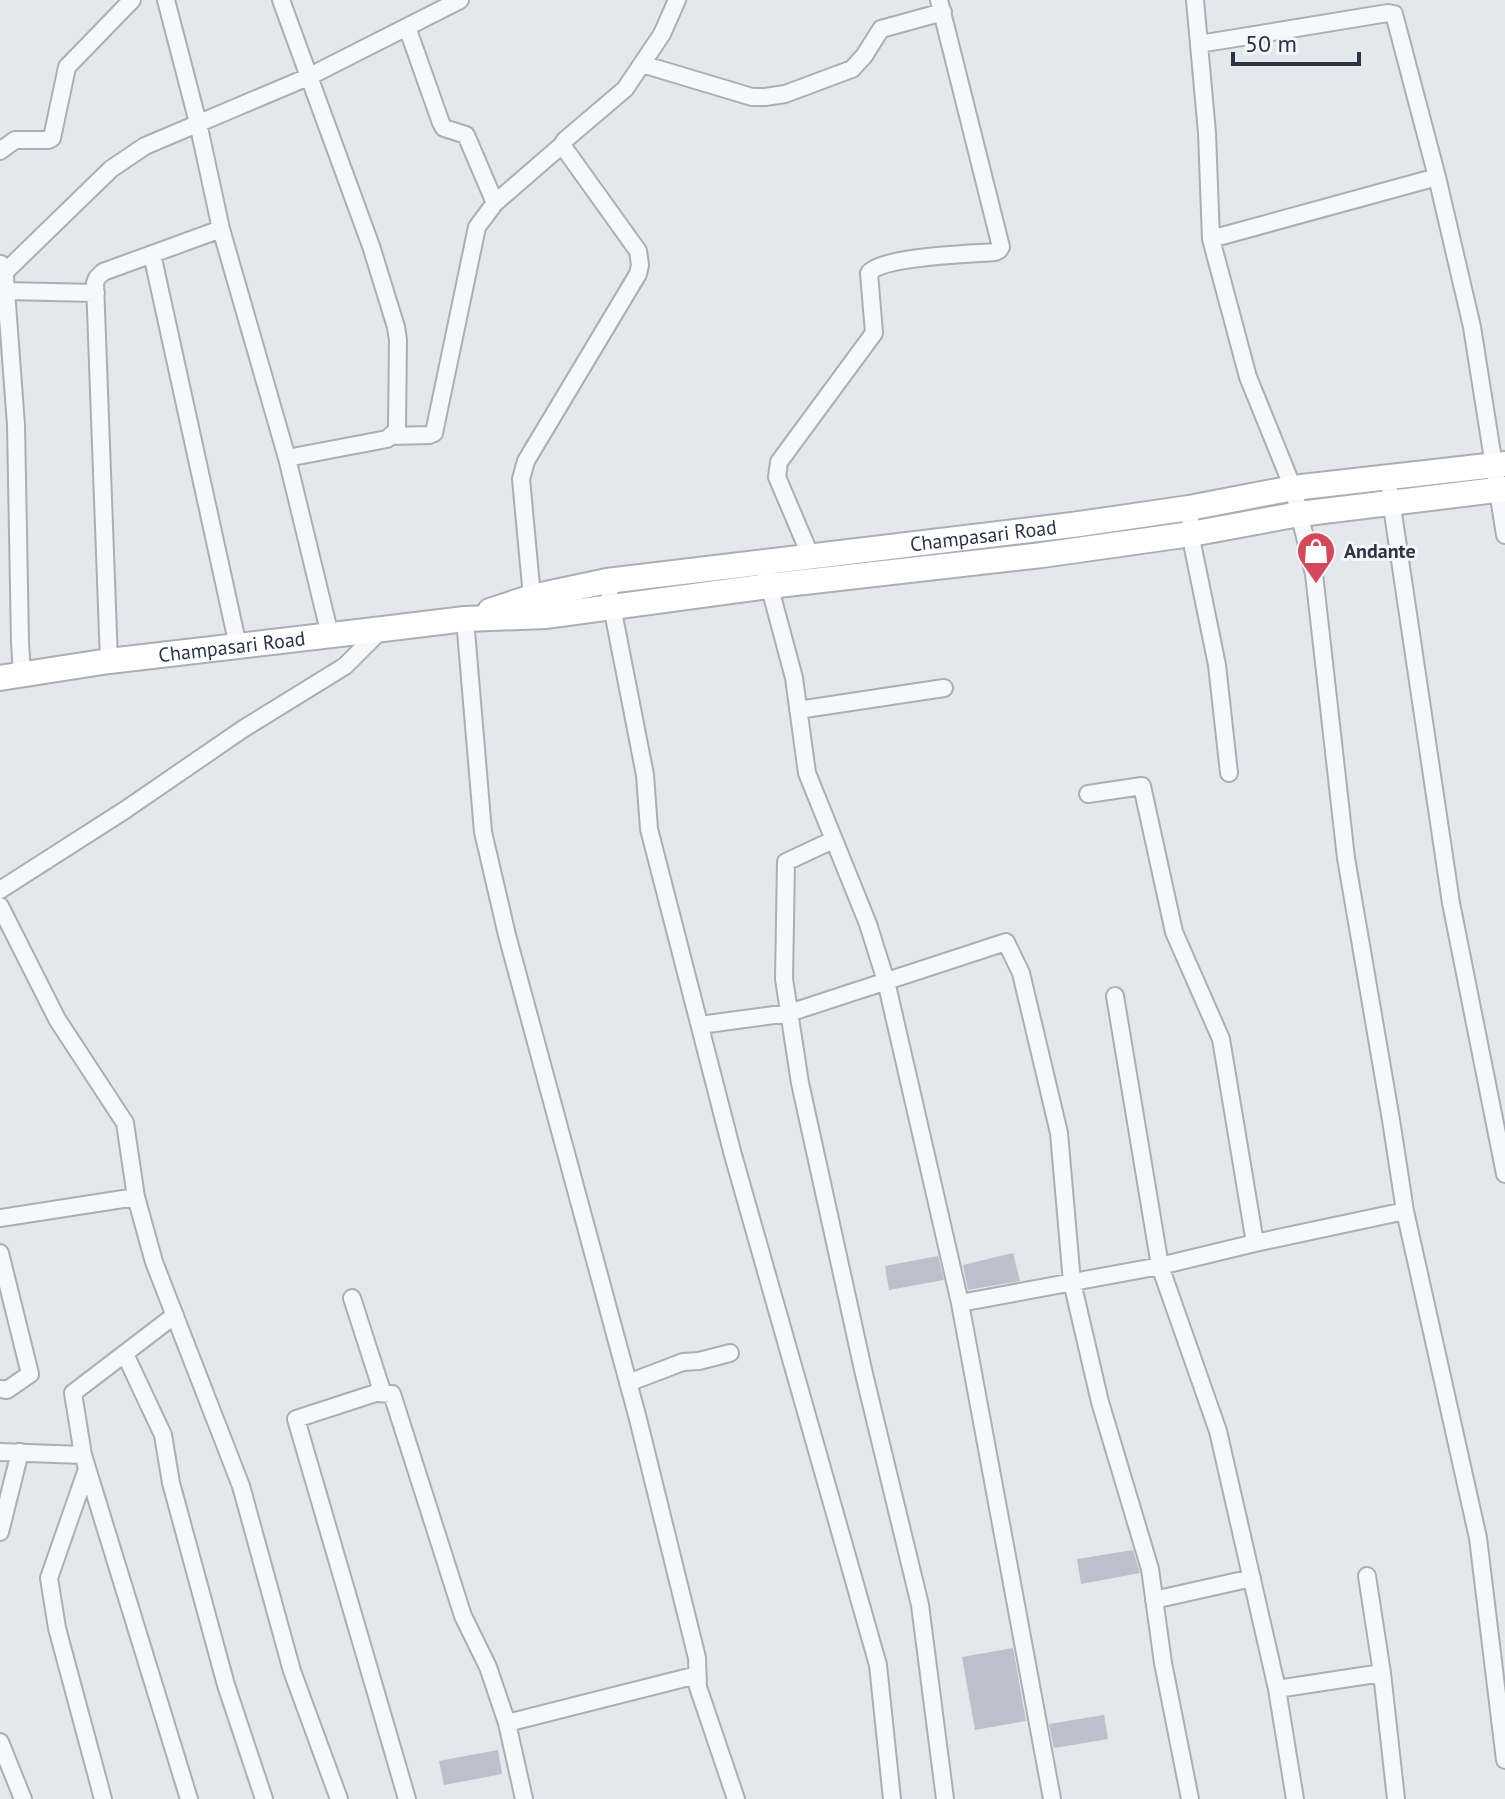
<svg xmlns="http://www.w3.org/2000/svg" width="1505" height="1799" font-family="'PT Sans',sans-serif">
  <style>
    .building { fill: #bbc0ca }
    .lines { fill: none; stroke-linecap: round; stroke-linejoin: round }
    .minor-casing { stroke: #a9aeb7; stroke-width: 20 }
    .secondary-casing { stroke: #a9aeb7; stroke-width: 28 }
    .minor { stroke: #f7f8fa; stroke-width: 16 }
    .secondary { stroke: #fff; stroke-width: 24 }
    .labels { text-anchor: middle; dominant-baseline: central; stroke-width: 6; stroke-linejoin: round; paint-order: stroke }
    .street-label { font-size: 20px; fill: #2b3445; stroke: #f4f6f9 }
    .poi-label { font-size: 20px; font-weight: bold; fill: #2b3445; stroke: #f4f6f9; text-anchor: start }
  </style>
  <rect width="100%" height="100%" fill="#e4e7ec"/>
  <path class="building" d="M 1013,1253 L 1020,1281 L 968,1290 L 963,1265 Z
    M 938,1256 L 944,1280 L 889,1290 L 885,1266 Z
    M 1133,1550 L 1140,1573 L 1081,1584 L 1077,1559 Z
    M 1013,1648 L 1026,1721 L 975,1730 L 962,1657 Z
    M 1104,1715 L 1108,1739 L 1054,1748 L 1049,1724 Z
    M 498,1750 L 502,1774 L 444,1785 L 439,1761 Z"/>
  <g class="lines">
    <defs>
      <path id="minor" d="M 166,0 L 198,123 L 221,229 L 287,458 L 330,635
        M 281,0 L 371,246 L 396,327 L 398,340 L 397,427 L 396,431 L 387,439 L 287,458
        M 1195,0 L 1207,133 L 1211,239 L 1248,377 L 1293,488 L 1314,574 L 1346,858 L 1391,1120 L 1405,1211 L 1478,1538 L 1505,1760
        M 407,27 L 441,123 L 444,128 L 466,135 L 495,203
        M 1199,44 L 1388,13 L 1394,14 L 1437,177 L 1472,327 L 1505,535
        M 642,64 L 752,97 L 765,97 L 785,94 L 852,69 L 864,56 L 881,29 L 943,12
        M 0,151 L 15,140 L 48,140 L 52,138 L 67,67 L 132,0
        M 1211,239 L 1437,177
        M 152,254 L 238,646
        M 1,264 L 5,277 L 16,425 L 20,642 L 22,675
        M 4,273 L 111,169 L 145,146 L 308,77 L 460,0
        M 6,291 L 96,293
        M 391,436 L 429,435 L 434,433 L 477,227 L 495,203 L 562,145
        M 1390,493 L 1451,903 L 1505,1174
        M 1189,508 L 1193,548 L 1217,665 L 1229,773
        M 811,557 L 777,477 L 779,462 L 874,333 L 869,273 C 883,256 969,254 995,252 L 999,250 L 1001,247 L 939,0
        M 767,577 L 794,678 L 807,773 L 868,924 L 886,981 L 960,1303 L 1052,1799
        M 607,581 L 645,775 L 649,829 L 733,1155 L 878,1665 L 892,1799
        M 532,597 L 521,479 L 526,461 L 638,274 L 640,265 L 638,251 L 562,145 L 565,140 L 625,89 L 662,34 L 677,0
        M 465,619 L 483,832 L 507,935 L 638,1419 L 697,1658 L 698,1687 L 736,1799
        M 109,661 L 95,283 L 97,278 L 103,272 L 221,229
        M 798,710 L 944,688
        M 1088,794 L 1142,786 L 1174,932 L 1221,1039 L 1255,1243
        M 833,840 L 786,862 L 784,979 L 800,1083 L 864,1374 L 920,1605 L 945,1799
        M 0,890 L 125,810 L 243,729 L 345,666 L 381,630
        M 0,906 L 57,1019 L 125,1123 L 136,1197 L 154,1262 L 241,1486 L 292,1671 L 339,1799
        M 1115,996 L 1160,1266 L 1218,1431 L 1277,1689 L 1295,1799
        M 700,1025 L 789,1013 L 1006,942 L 1021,973 L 1059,1133 L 1072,1282 L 1100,1402 L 1150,1569 L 1163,1663 L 1190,1799
        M 0,1218 L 136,1197
        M 0,1253 L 30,1374 L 7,1390 L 0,1389
        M 352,1298 L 382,1391 L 296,1419 L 407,1799
        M 960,1303 L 1160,1266 L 1255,1243 L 1405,1211
        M 125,1354 L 163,1435 L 171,1483 L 226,1685 L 264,1799
        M 628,1383 L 683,1362 L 699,1361 L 730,1353
        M 378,1393 L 392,1394 L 463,1616 L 488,1667 L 507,1723
        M 0,1452 L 83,1455 L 189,1799
        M 83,1455 L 73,1393 L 175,1315
        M 87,1469 L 49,1578 L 57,1628 L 103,1799
        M 0,1532 L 20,1452
        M 1367,1576 L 1382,1673 L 1396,1799
        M 1154,1600 L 1252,1578
        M 1277,1689 L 1382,1673
        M 0,1742 L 23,1799
        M 524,1799 L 507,1723 L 697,1675"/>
      <g id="secondary">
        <path id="s1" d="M 490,611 L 532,597 L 607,581 L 1072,525 L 1189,508 L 1293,488 L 1505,464"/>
        <path id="s2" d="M 0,678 L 109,661 L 383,629 L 465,619 L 545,616 L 769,586 L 1042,555 L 1191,534 L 1299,514 L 1505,489"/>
      </g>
    </defs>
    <use href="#minor" class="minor-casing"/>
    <use href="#secondary" class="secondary-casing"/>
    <use href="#minor" class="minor"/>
    <use href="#secondary" class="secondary"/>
  </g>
  <defs>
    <symbol id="shop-pin" viewBox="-11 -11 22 30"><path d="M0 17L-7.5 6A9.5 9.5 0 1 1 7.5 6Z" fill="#d1495b" stroke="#f4f6f9"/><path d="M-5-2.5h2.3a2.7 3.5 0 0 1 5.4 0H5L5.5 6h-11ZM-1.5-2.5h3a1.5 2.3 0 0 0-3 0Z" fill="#fff"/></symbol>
  </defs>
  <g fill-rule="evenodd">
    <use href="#shop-pin" x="1294" y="529" width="44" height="60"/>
  </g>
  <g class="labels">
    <g class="street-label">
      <text stroke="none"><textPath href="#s1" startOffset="500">Champasari Road</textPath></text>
      <text stroke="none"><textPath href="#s2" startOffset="234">Champasari Road</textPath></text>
    </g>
    <g class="poi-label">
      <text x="1344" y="551">Andante</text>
    </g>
  </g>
  <path d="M1233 52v12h126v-12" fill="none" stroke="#2b3445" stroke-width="4"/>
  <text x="1245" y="52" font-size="24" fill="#2b3445" stroke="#f4f6f9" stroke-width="6" paint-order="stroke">50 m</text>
</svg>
